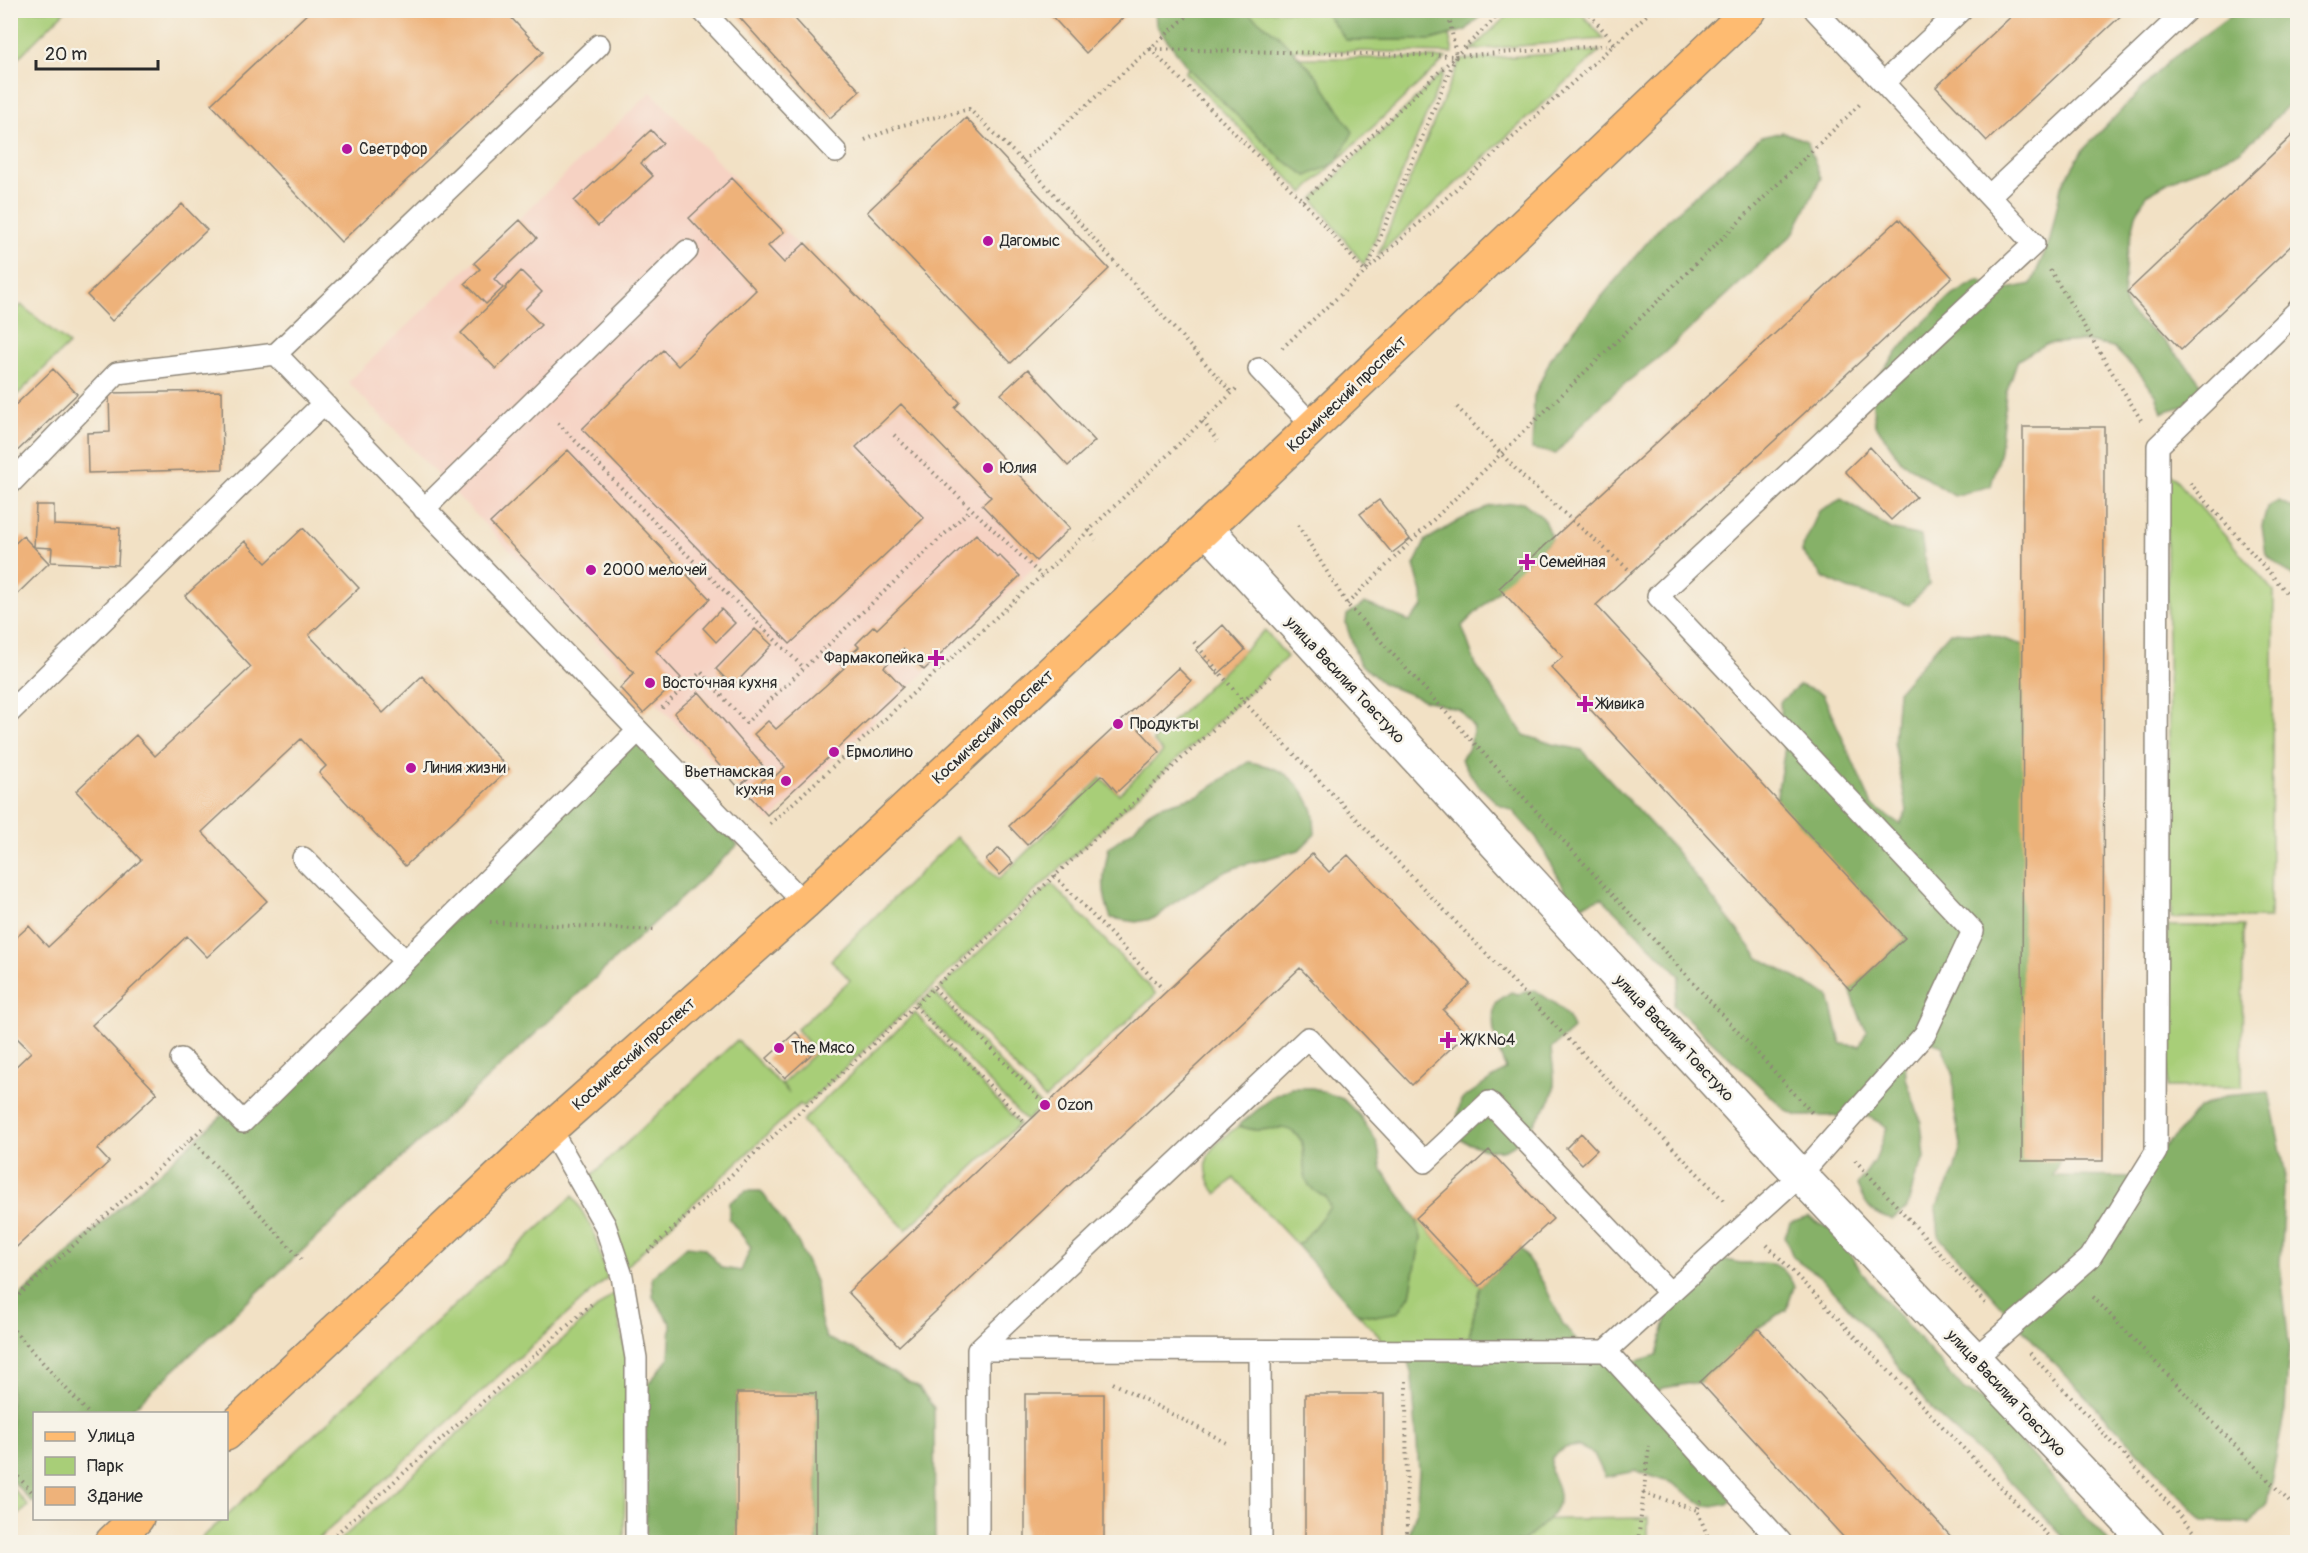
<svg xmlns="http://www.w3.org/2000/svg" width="2308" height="1553" font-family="Pangolin,sans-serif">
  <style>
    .built { fill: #f6d2c3 }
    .green { fill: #a8ce78; stroke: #6a7c52; stroke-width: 1.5 }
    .forest { fill: #86b168; stroke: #586e4a; stroke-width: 1.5 }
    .building { fill: #eeb27a }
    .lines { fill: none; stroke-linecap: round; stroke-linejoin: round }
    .service-casing { stroke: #8e8678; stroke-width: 24 }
    .minor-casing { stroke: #8e8678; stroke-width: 36 }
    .primary-casing { stroke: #8e8678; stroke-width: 36 }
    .path { stroke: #8e8678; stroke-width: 4; stroke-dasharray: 1.5 4.5; stroke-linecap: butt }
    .service { stroke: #fff; stroke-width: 21 }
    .minor { stroke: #fff; stroke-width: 33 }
    .primary { stroke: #febb71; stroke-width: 33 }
    .poi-dot { fill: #b5179e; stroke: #f7f3e8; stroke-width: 2 }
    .labels { text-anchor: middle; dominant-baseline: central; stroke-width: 5; stroke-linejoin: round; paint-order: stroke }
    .poi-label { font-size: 16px; fill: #2b2b2b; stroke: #f7f3e8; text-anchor: start }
    .street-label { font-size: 16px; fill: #2b2b2b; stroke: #f7f3e8 }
  </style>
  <rect width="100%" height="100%" fill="#f7f3e8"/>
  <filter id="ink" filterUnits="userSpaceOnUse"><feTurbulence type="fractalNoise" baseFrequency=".0167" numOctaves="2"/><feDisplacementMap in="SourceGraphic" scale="12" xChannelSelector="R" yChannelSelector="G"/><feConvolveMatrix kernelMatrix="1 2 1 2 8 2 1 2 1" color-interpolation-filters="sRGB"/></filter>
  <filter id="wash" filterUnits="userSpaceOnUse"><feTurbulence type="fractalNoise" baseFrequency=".008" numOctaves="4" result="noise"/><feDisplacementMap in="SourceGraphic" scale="24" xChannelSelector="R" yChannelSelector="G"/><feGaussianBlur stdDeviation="1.35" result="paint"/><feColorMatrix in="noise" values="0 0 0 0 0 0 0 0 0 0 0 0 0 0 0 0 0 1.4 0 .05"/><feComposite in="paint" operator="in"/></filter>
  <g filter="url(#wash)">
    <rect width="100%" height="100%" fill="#f2e1c5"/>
    <path class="built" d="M 651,92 L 1073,530 L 770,821 L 348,382 Z"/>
    <path class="green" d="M 11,10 L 65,10 L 65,11 L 11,65 Z
      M 1245,11 L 1324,11 L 1347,40 L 1431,40 L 1449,35 L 1453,53 L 1292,50 L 1278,35 Z
      M 1512,11 L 1579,11 L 1604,39 L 1471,50 Z
      M 1600,51 L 1378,255 L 1460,60 Z
      M 1300,58 L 1446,58 L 1303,193 L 1185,73 L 1188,68 L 1282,159 L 1307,176 L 1317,76 Z
      M 1445,70 L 1364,265 L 1313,199 Z
      M 21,305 L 69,344 L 11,401 L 11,315 Z
      M 2166,468 L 2274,592 L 2270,918 L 2171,918 Z
      M 1265,630 L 1287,657 L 803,1107 L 800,1104 L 623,1269 L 588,1179 L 737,1040 L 789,1093 L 782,1084 L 816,1052 L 797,1029 L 850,980 L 831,960 L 956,837 L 999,879 L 1101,778 L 1119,794 L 1163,752 L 1153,741 Z
      M 1052,884 L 1156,994 L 1045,1099 L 940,988 Z
      M 2168,926 L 2243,926 L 2242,1087 L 2167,1087 Z
      M 933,991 L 1041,1106 L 1026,1121 L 917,1006 Z
      M 915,1013 L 1019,1124 L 906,1230 L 802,1121 Z
      M 1238,1126 C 1244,1127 1250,1130 1256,1130 C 1268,1131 1282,1124 1293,1131 C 1316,1146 1288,1183 1326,1197 L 1330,1208 L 1303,1241 L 1297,1245 L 1234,1178 L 1217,1194 C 1207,1183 1202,1162 1212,1149 C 1219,1140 1230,1133 1238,1126 Z
      M 573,1196 L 593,1230 L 607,1278 L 315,1542 L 197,1542 L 223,1519 L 226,1518 L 227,1515 Z
      M 1416,1218 L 1480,1286 L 1467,1346 L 1390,1348 L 1357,1313 L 1375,1316 L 1410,1295 L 1421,1238 Z
      M 614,1293 L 627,1361 L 624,1542 L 338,1542 Z
      M 11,1486 L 28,1506 L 11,1523 L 10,1523 Z
      M 1648,1518 L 1648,1542 L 1509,1542 L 1509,1520 Z"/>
    <path class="forest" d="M 1155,11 L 1245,11 L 1278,35 L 1317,76 L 1353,132 L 1336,163 L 1307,176 L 1282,159 L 1188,68 L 1156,25 Z
      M 1324,11 L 1486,11 L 1466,30 L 1431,40 L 1346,40 Z
      M 2237,11 L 2297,11 L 2297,96 L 2260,134 L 2239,151 L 2208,166 L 2180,176 L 2146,195 L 2136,215 L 2126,257 L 2123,297 L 2129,312 L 2165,342 L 2195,375 L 2202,386 L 2204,397 L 2191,404 L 2162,412 L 2156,395 L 2141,375 L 2113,347 L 2082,341 L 2045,344 L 2018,360 L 2006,393 L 2000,451 L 1991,486 L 1954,496 L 1902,462 L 1875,424 L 1871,385 L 1913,333 L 1950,297 L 1978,280 L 2003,290 L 2031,284 L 2050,240 L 2061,187 L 2082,151 L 2170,60 Z
      M 1783,132 L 1807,141 L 1821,178 L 1793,234 L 1663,354 L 1617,390 L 1576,430 L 1556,454 L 1532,449 L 1534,396 L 1552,356 L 1660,227 L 1761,137 Z
      M 1841,499 L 1893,530 L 1921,536 L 1929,584 L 1909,605 L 1848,589 L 1824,578 L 1801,551 L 1819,511 Z
      M 2279,501 L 2297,510 L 2297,580 L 2266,555 L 2262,526 L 2267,507 Z
      M 1523,502 L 1543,518 L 1552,539 L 1462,626 L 1476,665 L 1524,735 L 1553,744 L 1582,750 L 1674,849 L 1759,958 L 1829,996 L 1841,1044 L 1860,1046 L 1867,1030 L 1862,1023 L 1850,990 L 1905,938 L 1776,800 L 1784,754 L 1780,702 L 1800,685 L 1823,694 L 1872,805 L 1900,824 L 1907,811 L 1894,742 L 1898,691 L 1950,632 L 1988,634 L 2023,645 L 2060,1161 L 2053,1176 L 2133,1177 L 2178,1133 L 2198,1108 L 2224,1096 L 2269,1092 L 2285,1171 L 2280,1264 L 2289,1345 L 2285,1410 L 2267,1503 L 2250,1523 L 2204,1521 L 2036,1344 L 1939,1237 L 1936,1208 L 1954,1172 L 1961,1145 L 1954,1108 L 1953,1073 L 1942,1046 L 1912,1035 L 1904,1045 L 1906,1078 L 1921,1123 L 1925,1158 L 1916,1175 L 1907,1208 L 1892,1220 C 1871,1214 1865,1204 1857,1185 L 1876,1158 L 1887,1127 L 1868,1116 L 1798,1116 L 1787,1111 L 1673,1005 L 1680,976 L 1602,898 L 1575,907 L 1536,837 L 1513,811 L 1497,803 L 1476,783 L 1461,759 L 1468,750 L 1474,728 L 1460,710 L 1424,700 L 1384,684 L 1359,663 L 1346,624 L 1347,615 L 1365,603 L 1409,621 L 1423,607 L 1422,593 L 1414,565 L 1426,540 L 1460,520 L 1490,506 Z
      M 638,739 L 738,845 L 128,1413 L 34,1414 L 34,1500 L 32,1503 L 11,1479 L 10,1305 L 226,1112 L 244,1127 Z
      M 1248,762 C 1278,766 1298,777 1311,806 C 1315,813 1314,825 1315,834 L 1299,850 L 1242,865 L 1220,874 L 1175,902 L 1156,918 L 1136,922 L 1111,918 C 1100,890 1103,875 1109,847 L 1134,829 L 1146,814 L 1158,807 L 1199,795 Z
      M 1534,990 C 1552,1001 1567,1009 1573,1029 L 1551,1049 C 1552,1063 1557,1083 1552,1096 C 1549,1104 1541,1113 1536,1120 C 1511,1155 1500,1157 1461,1140 L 1456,1124 L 1461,1100 L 1506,1069 C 1496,1047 1490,1027 1495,1003 L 1511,992 L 1518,994 Z
      M 1292,1088 L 1313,1088 L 1343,1099 L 1360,1116 L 1377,1142 L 1382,1170 L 1416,1218 L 1421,1238 L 1410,1295 L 1399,1312 L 1375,1316 L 1357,1313 L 1297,1245 L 1303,1241 L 1330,1207 L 1326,1197 C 1286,1182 1318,1148 1293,1132 C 1282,1124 1268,1131 1256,1130 C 1250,1130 1244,1127 1238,1126 L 1274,1096 Z
      M 746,1191 L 761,1191 L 798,1242 L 816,1284 L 819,1314 L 826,1338 L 851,1348 L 919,1388 L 934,1408 L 935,1542 L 816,1542 L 816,1393 L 737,1393 L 737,1542 L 646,1542 L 646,1387 L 669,1358 L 671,1324 L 653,1297 L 652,1277 L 687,1246 L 704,1248 L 722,1268 L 741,1271 L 751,1247 L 729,1219 L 729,1203 Z
      M 1808,1217 L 1834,1231 L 1869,1282 L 1921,1341 L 1964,1390 L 1993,1405 L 2018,1439 L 2109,1542 L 2068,1542 L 2012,1483 L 1935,1413 L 1881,1344 L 1822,1278 L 1793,1257 L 1785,1237 L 1790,1223 Z
      M 1521,1248 L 1544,1284 L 1563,1324 L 1579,1343 L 1599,1361 L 1633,1362 L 1657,1355 L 1672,1299 L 1715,1257 C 1724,1259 1734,1263 1743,1263 C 1769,1263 1781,1259 1794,1286 L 1786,1310 L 1758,1328 L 1700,1382 L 1663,1388 L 1655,1393 L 1731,1500 L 1728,1504 L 1717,1506 L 1704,1505 L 1672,1483 L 1636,1471 L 1605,1477 L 1594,1454 L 1578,1446 L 1564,1448 L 1552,1458 C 1548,1478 1558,1479 1559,1495 C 1561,1514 1534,1531 1522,1542 L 1406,1542 L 1416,1513 L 1419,1471 L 1412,1376 L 1404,1348 L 1467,1346 L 1480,1286 Z"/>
    <g id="blocks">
      <path class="building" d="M 311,10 L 504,10 L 543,52 L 341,242 L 211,104 Z
        M 733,10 L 787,10 L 860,91 L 830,118 Z
        M 1046,10 L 1131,10 L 1086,53 Z
        M 2018,10 L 2127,10 L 1987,141 L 1936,87 Z
        M 966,118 L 1109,269 L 1011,363 L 867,212 Z
        M 651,130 L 663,143 L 641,163 L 653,176 L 598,226 L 574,201 Z
        M 2298,130 L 2298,239 L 2181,350 L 2127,292 Z
        M 732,178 L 784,232 L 768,246 L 784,263 L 805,243 L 960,402 L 955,408 L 1070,528 L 1036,561 L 982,505 L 991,497 L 901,404 L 856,447 L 924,518 L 790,644 L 582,429 L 663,350 L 678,366 L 756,290 L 689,218 Z
        M 182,204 L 207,230 L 112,321 L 87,295 Z
        M 1899,219 L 1952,277 L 1596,605 L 1905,938 L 1850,990 L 1551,667 L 1563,657 L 1499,588 Z
        M 520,220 L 537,238 L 494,279 L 503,288 L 486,304 L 465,283 L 480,269 L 474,263 Z
        M 521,271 L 542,292 L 525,309 L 541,325 L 496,369 L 461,333 L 506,289 L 505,288 Z
        M 53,369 L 77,394 L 10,458 L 10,410 Z
        M 1028,369 L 1095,441 L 1068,466 L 1001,394 Z
        M 222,391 L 223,469 L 88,473 L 87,433 L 110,432 L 109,393 Z
        M 2023,427 L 2104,427 L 2103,1161 L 2022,1161 Z
        M 1870,447 L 1916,497 L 1891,520 L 1845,471 Z
        M 568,450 L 710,599 L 656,651 L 681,678 L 643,713 L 620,688 L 634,673 L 490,523 Z
        M 1379,500 L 1410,539 L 1392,553 L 1360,514 Z
        M 36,505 L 54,505 L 54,525 L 120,528 L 118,565 L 51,562 L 52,548 L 34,547 Z
        M 303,528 L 359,588 L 309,635 L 383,713 L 422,676 L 509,769 L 405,866 L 319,773 L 326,766 L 301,739 L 202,832 L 267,901 L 207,957 L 187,936 L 92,1025 L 157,1093 L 97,1149 L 109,1162 L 10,1253 L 10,1072 L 31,1052 L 10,1031 L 10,943 L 29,926 L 48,947 L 141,860 L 76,791 L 136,735 L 155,756 L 251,667 L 185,596 L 245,541 L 266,563 Z
        M 976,534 L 997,557 L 999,555 L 1020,576 L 924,670 L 903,649 L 884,667 L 903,687 L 767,815 L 748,794 L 768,775 L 772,779 L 785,767 L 754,734 L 768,721 L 776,729 L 825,686 L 844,668 L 840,664 L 859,647 L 856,644 L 874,626 L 877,629 Z
        M 23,536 L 49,563 L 10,601 L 10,548 Z
        M 721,609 L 735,623 L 716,642 L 703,628 Z
        M 1223,625 L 1245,650 L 1218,674 L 1196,650 Z
        M 755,629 L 772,645 L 733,686 L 716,669 Z
        M 1178,668 L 1191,681 L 1139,729 L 1160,752 L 1117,792 L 1102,775 L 1027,845 L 1009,826 Z
        M 699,692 L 763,766 L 738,787 L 674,713 Z
        M 999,848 L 1013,863 L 1000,875 L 986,860 Z
        M 1312,854 L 1329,872 L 1348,855 L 1470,984 L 1443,1010 L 1466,1034 L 1412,1085 L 1300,968 L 899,1346 L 848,1292 Z
        M 796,1032 L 814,1052 L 785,1078 L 767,1058 Z
        M 1581,1133 L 1597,1150 L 1582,1164 L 1566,1148 Z
        M 1489,1150 L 1553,1219 L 1480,1286 L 1416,1218 Z
        M 1758,1328 L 1956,1542 L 1848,1542 L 1700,1382 Z
        M 737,1393 L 816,1393 L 816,1542 L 737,1542 Z
        M 1025,1394 L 1104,1394 L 1104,1542 L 1025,1542 Z
        M 1305,1394 L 1384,1394 L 1384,1542 L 1305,1542 Z"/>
    </g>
  </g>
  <g filter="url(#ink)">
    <use href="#blocks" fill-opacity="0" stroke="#8e8678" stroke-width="1.5"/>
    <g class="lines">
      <defs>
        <path id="service" d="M 702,10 L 836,152
          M 1883,83 L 1961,10
          M 1989,196 L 2187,10
          M 276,354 L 804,903
          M 1259,369 L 1313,426
          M 10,484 L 117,373 L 276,354 L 599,45
          M 424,509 L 687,251
          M 10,712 L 323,404
          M 303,858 L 405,961
          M 181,1059 L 243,1122 L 638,731
          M 550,1129 L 605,1225 L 622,1276 L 636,1358 L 636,1542
          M 978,1350 L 1606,1351 L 1800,1175 L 1925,1034 L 1973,931 L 1658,596 L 2034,244 L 1815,10
          M 1260,1351 L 1261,1542
          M 1606,1351 L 1781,1542
          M 1974,1359 L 2090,1258 L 2156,1152 L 2158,446 L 2298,310
          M 978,1542 L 978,1350 L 1308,1038 L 1425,1162 L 1489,1102 L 1670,1293"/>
        <path id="minor" d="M 1206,528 L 1800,1175 L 2148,1542"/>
        <path id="primary" d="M 226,1434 L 550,1129 L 804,903 L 1206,528 L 1750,10
          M 112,1542 L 137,1518"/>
      </defs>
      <use href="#service" class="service-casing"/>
      <use href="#minor" class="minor-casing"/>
      <use href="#primary" class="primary-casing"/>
      <path class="path" d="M 1586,10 L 1615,44
        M 1150,49 L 1456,56 L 1615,45
        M 1150,49 L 1303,201 L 1366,273
        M 865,140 L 899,126 L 969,109 L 1033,171 L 1232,393
        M 1023,161 L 1194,10
        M 1303,201 L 1504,10
        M 1367,269 L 1456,56 L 1448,10
        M 2050,270 L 2141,420
        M 1282,348 L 1652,10
        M 1457,407 L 1524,478 L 1635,575
        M 1203,421 L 1217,441
        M 558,423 L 673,541 L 804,668
        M 894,435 L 1042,576
        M 2190,483 L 2298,605
        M 1298,525 L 1347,604 L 1813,1114
        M 1089,530 L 1096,540
        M 1347,604 L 1860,104
        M 1194,642 L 1244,702 L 1724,1201
        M 662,708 L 701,672 L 746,723 L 971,509
        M 770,824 L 1050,568 L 1236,389
        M 1055,876 L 1163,989
        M 490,922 L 656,930
        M 934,988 L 1043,1103
        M 915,1006 L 1023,1121
        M 191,1139 L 301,1259
        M 1855,1160 L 1987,1305
        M 1767,1245 L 2054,1542
        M 648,1252 L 1272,675
        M 2093,1297 L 2298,1511
        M 10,1303 L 205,1126
        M 10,1326 L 89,1414
        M 2030,1353 L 2204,1542
        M 1406,1381 L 1407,1542
        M 1113,1383 L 1229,1444
        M 10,1468 L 34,1494
        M 1643,1493 L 1697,1510
        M 1701,1501 L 1697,1510 L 1710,1542
        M 327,1542 L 594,1302
        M 1638,1542 L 1649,1446"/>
      <use href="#service" class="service"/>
      <use href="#minor" class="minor"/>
      <use href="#primary" class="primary"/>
    </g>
  </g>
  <g class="poi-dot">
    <circle cx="347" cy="149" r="6"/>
    <circle cx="988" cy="241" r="6"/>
    <circle cx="988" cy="468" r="6"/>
    <path d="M1524 553h6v6h6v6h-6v6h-6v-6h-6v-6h6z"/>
    <circle cx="591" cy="570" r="6"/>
    <path d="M933 649h6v6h6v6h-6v6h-6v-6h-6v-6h6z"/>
    <circle cx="650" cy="683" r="6"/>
    <path d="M1582 695h6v6h6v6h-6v6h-6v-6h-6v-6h6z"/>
    <circle cx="1118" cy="724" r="6"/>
    <circle cx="834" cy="752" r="6"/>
    <circle cx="411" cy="768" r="6"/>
    <circle cx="786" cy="781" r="6"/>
    <path d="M1445 1031h6v6h6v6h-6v6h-6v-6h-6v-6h6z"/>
    <circle cx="779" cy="1048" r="6"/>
    <circle cx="1045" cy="1105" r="6"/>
  </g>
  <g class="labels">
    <g class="poi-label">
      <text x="359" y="149">Светрфор</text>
      <text x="1000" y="241">Дагомыс</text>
      <text x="1000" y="468">Юлия</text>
      <text x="1539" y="562">Семейная</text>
      <text x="603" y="570">2000 мелочей</text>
      <text x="924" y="658" text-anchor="end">Фармакопейка</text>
      <text x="662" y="683">Восточная кухня</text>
      <text x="1597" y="704">Живика</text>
      <text x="1130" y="724">Продукты</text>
      <text x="846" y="752">Ермолино</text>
      <text x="423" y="768">Линия жизни</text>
      <text x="774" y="772" text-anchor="end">Вьетнамская<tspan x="774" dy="18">кухня</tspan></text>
      <text x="1462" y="1040">Ж/К№4</text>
      <text x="791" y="1048">The Мясо</text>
      <text x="1057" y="1105">Ozon</text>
    </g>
    <g class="street-label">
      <text transform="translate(1347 394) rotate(-44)">Космический проспект</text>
      <text transform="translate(1345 680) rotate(47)">улица Василия Товстухо</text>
      <text transform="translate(993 727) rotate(-43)">Космический проспект</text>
      <text transform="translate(1674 1038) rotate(47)">улица Василия Товстухо</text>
      <text transform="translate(634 1054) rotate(-42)">Космический проспект</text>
      <text transform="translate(2006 1393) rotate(47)">улица Василия Товстухо</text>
    </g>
  </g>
  <rect width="2308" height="1553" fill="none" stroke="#f7f3e8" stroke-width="36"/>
  <rect x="33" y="1412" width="195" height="108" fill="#f7f3e8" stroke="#a5a39c" stroke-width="1.5"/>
  <rect x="45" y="1432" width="30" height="9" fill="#febb71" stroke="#a5a39c" stroke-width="1.5"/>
  <text x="87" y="1442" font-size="18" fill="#2b2b2b">Улица</text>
  <rect x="45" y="1457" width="30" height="18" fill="#a8ce78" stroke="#a5a39c" stroke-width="1.5"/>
  <text x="87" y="1472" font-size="18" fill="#2b2b2b">Парк</text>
  <rect x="45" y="1487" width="30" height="18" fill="#eeb27a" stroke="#a5a39c" stroke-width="1.5"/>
  <text x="87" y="1502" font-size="18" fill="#2b2b2b">Здание</text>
  <path d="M36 60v9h122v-9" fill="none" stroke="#2b2b2b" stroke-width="3"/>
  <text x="45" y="60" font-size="18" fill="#2b2b2b" stroke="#f7f3e8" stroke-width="4.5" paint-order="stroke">20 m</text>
</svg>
